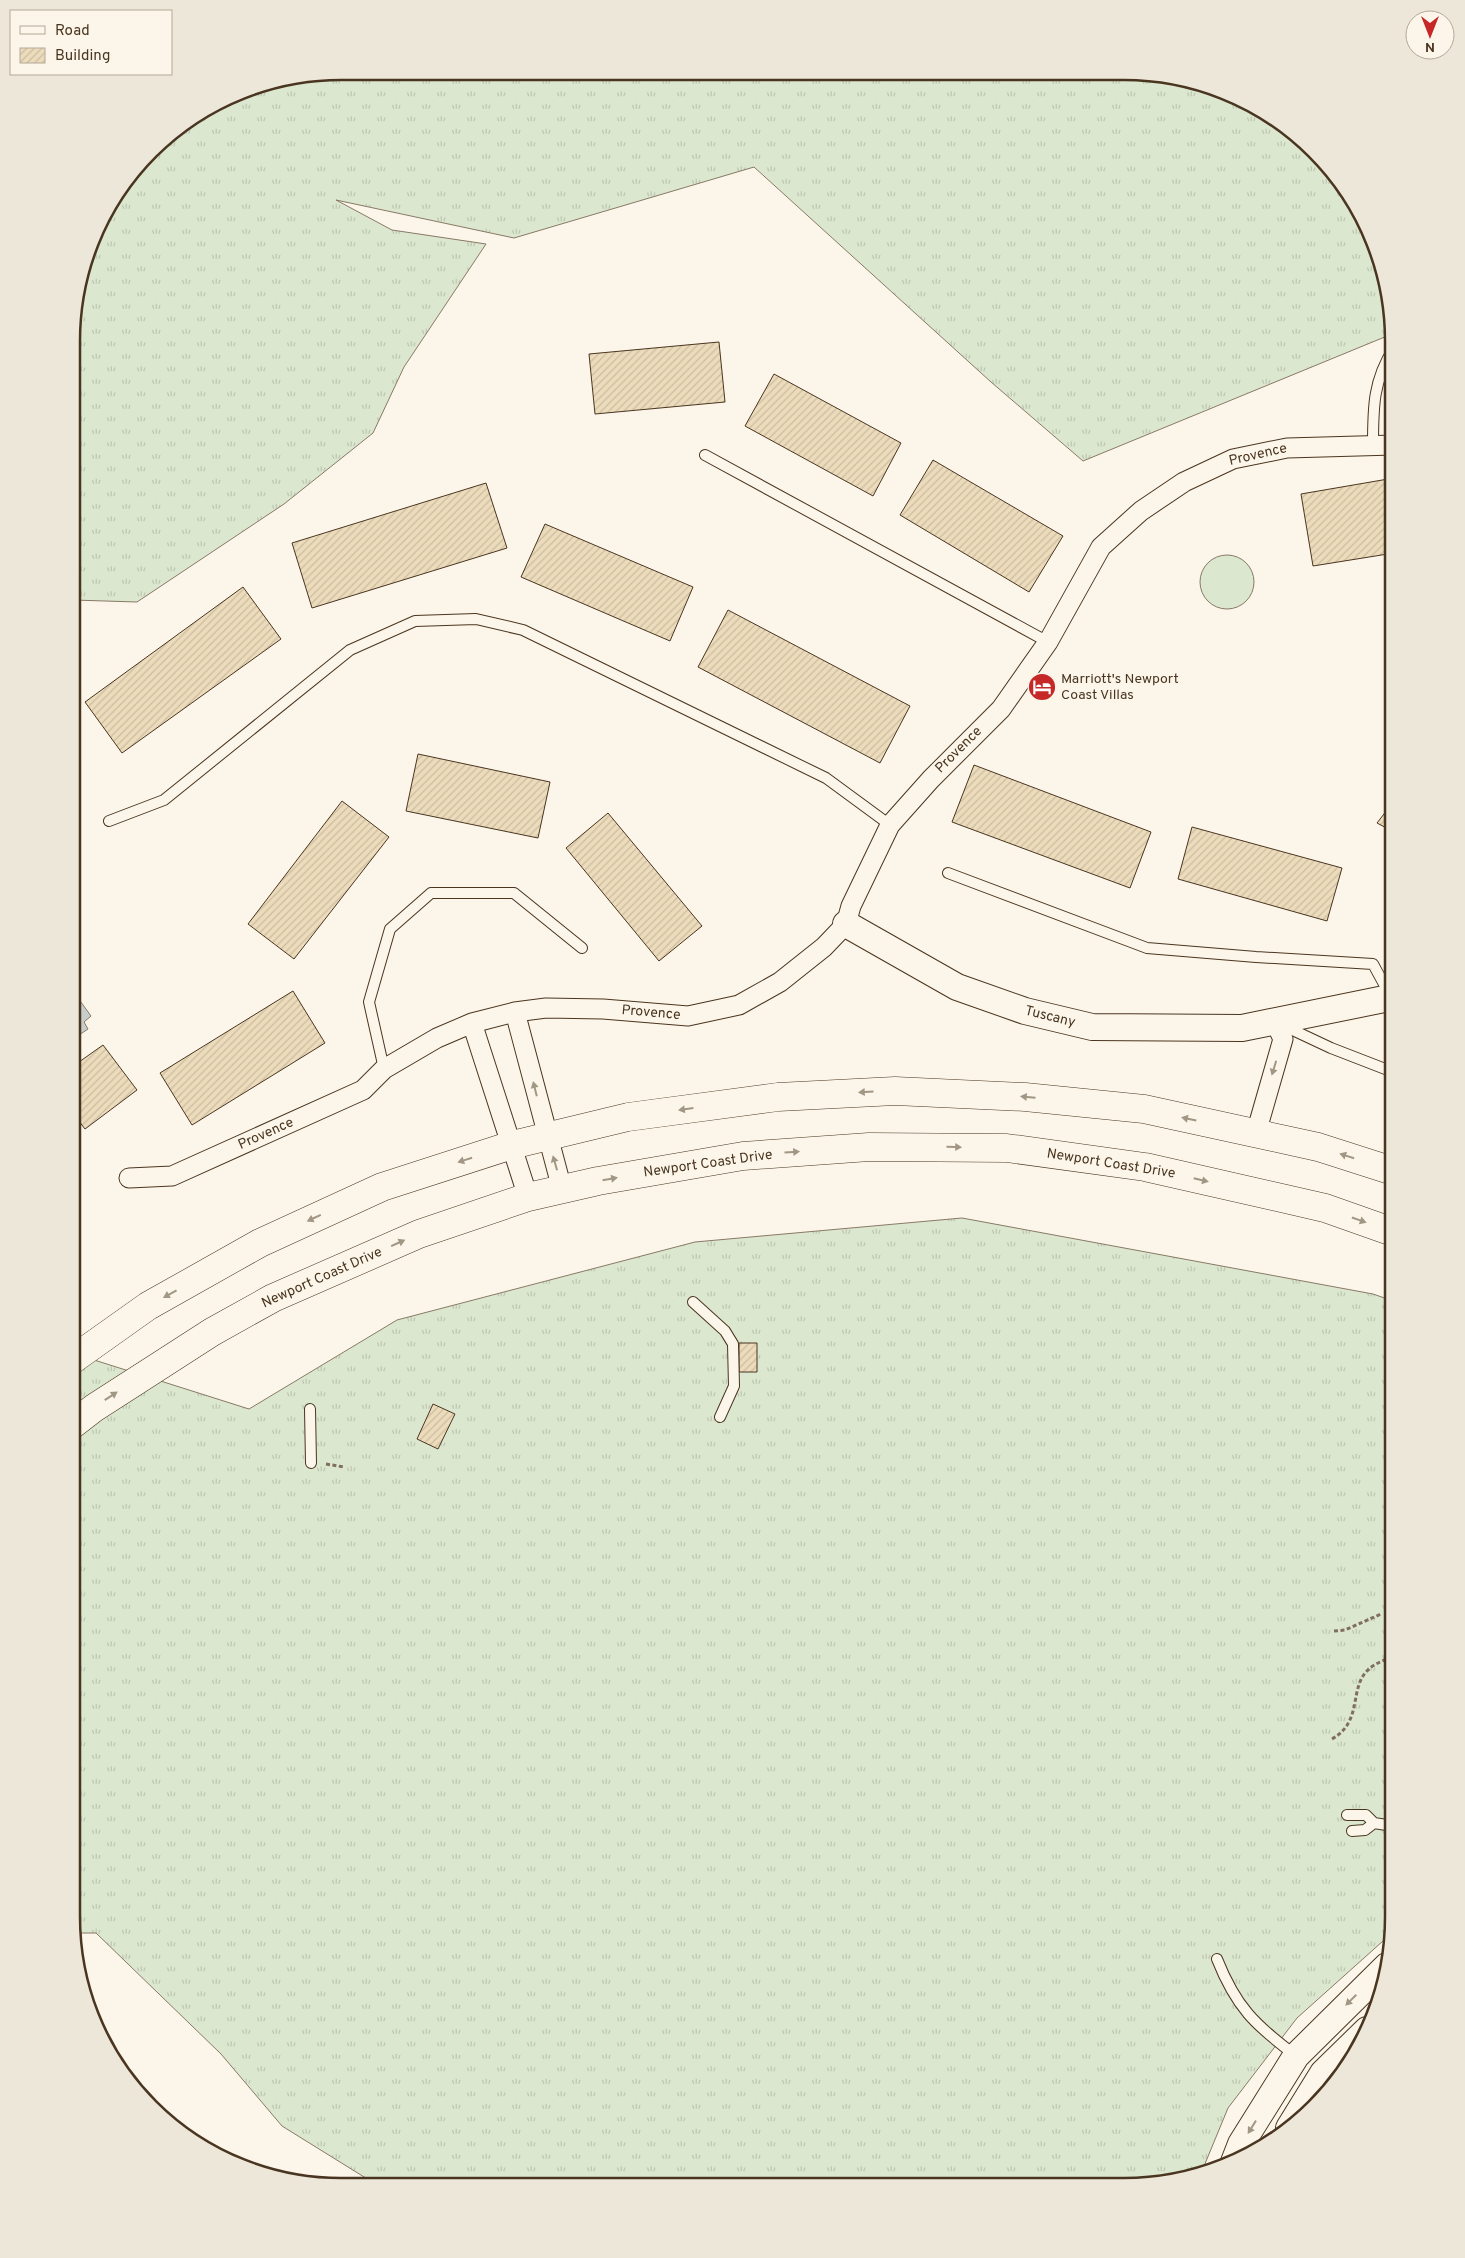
<svg xmlns="http://www.w3.org/2000/svg" width="1465" height="2258" font-family="Overpass,sans-serif">
  <style>
    .grass { fill: url(#grass-tufts); stroke: #887966 }
    .park { fill: #dce7d0; stroke: #887966 }
    .water { fill: #c9cecd; stroke: #887966 }
    .building { fill: url(#building-hatch); stroke: #4a3520 }
    .lines { fill: none; stroke-linecap: round; stroke-linejoin: round }
    .lane-casing { stroke: #4a3520; stroke-width: 12 }
    .street-casing { stroke: #4a3520; stroke-width: 21 }
    .secondary-casing { stroke: #4a3520; stroke-width: 28 }
    .primary-casing { stroke: #4a3520; stroke-width: 29 }
    .path { stroke: #7f6f5c; stroke-width: 3; stroke-dasharray: 4 2.5; stroke-linecap: butt }
    .lane { stroke: #fbf6e9; stroke-width: 10 }
    .street { stroke: #fbf6e9; stroke-width: 19 }
    .secondary { stroke: #fbf6e9; stroke-width: 26 }
    .primary { stroke: #fbf6e9; stroke-width: 28 }
    .oneway { fill: #a29684 }
    .labels { text-anchor: middle; dominant-baseline: central; stroke-width: 4; stroke-linejoin: round; paint-order: stroke }
    .street-label { font-size: 14px; fill: #4a3520; stroke: #fbf6e9 }
    .poi-label { font-size: 14px; fill: #4a3520; stroke: #fbf6e9; text-anchor: start }
    .rim { fill: none; stroke: #4a3520; stroke-width: 2.5 }
  </style>
  <defs>
    <pattern id="grass-tufts" width="24" height="20" patternUnits="userSpaceOnUse" patternTransform="scale(1.25)"><rect width="24" height="20" fill="#dce7d0"/><path d="M3 7l-1-3M5 7V3M7 7l1-3M15 17l-1-3M17 17v-4M19 17l1-3" fill="none" stroke="#bec7b2"/></pattern>
    <pattern id="building-hatch" width="6" height="6" patternUnits="userSpaceOnUse" patternTransform="scale(1.25)"><rect width="6" height="6" fill="#ecdcbc"/><path d="M-1 1l2-2M0 6l6-6M5 7l2-2" fill="none" stroke="#ccbda1"/></pattern>
  </defs>
  <rect width="100%" height="100%" fill="#fbf6e9"/>
  <path class="grass" d="M 341,71 L 1160,74 L 1227,92 L 1288,127 L 1338,177 L 1373,238 L 1392,334 L 1083,461 L 991,382 L 754,167 L 514,238 L 336,200 L 392,230 L 486,244 L 404,367 L 373,433 L 284,504 L 137,602 L 73,600 L 74,306 L 99,221 L 163,138 L 238,92 Z
    M 962,1218 L 1373,1294 L 1393,1301 L 1393,1932 L 1297,2018 L 1228,2108 L 1202,2171 L 1124,2187 L 377,2185 L 282,2126 L 221,2054 L 96,1933 L 74,1933 L 71,1917 L 72,1353 L 249,1409 L 397,1320 L 695,1242 Z"/>
  <path class="park" d="M1200 582a27 27 0 1 1 54 0a27 27 0 1 1-54 0Z"/>
  <path class="water" d="M 78,998 L 91,1016 L 84,1022 L 88,1029 L 79,1035 L 72,1034 L 73,1002 Z"/>
  <path class="building" d="M 719,342 L 725,402 L 595,414 L 589,354 Z
    M 774,374 L 901,443 L 873,496 L 745,426 Z
    M 933,460 L 1063,536 L 1029,592 L 900,515 Z
    M 1394,478 L 1394,553 L 1313,566 L 1301,494 Z
    M 486,483 L 507,548 L 312,608 L 292,543 Z
    M 545,524 L 693,587 L 670,641 L 521,577 Z
    M 243,587 L 281,639 L 122,753 L 85,702 Z
    M 728,610 L 910,706 L 880,763 L 698,667 Z
    M 418,754 L 550,782 L 538,838 L 406,811 Z
    M 974,765 L 1151,832 L 1130,888 L 952,822 Z
    M 1394,781 L 1394,799 L 1386,793 Z
    M 342,801 L 389,837 L 294,959 L 248,924 Z
    M 1394,801 L 1394,832 L 1377,823 Z
    M 608,813 L 702,926 L 659,961 L 566,848 Z
    M 1192,827 L 1342,868 L 1327,921 L 1178,879 Z
    M 293,991 L 325,1043 L 192,1125 L 160,1073 Z
    M 103,1045 L 137,1090 L 85,1129 L 72,1112 L 72,1067 Z
    M 739,1343 L 757,1343 L 757,1372 L 739,1372 Z
    M 433,1404 L 455,1414 L 438,1449 L 417,1439 Z"/>
  <g class="lines">
    <defs>
      <path id="lane" d="M 1373,445 C 1373,408 1373,380 1394,348
        M 705,455 L 1048,642
        M 109,821 L 164,800 L 350,650 L 415,621 L 476,619 L 523,630 L 826,778 L 890,825
        M 948,873 L 1147,948 L 1256,957 L 1373,964 L 1391,997
        M 1282,1025 L 1331,1048 L 1393,1072
        M 384,1069 L 369,1002 L 390,929 L 431,893 L 514,893 L 582,948
        M 693,1302 L 725,1331 L 733,1344 L 734,1386 L 720,1417
        M 310,1409 L 311,1463
        M 1347,1815 L 1366,1815 L 1374,1823 L 1393,1826
        M 1352,1831 L 1365,1830 L 1374,1823
        M 1217,1959 C 1236,2007 1255,2025 1295,2055"/>
      <path id="street" d="M 515,1012 L 562,1189
        M 472,1023 L 528,1197
        M 1256,1133 L 1283,1039 L 1275,1022
        M 129,1178 L 172,1176 L 363,1090 L 384,1069 L 437,1038 L 472,1023 L 515,1012 L 546,1008 L 603,1009 L 688,1016 L 739,1005 L 780,982 L 824,947 L 846,924 L 851,906 L 890,825 L 931,779 L 1001,709 L 1048,642 L 1101,547 L 1141,511 L 1184,482 L 1233,459 L 1287,448 L 1394,445"/>
      <path id="secondary" d="M 846,924 L 957,987 L 1025,1011 L 1092,1027 L 1242,1028 L 1394,997
        M 1289,2128 L 1323,2073 L 1367,2030
        M 1234,2162 L 1241,2144 L 1296,2056 L 1387,1966"/>
      <path id="primary" d="M 72,1360 L 148,1306 L 260,1243 L 382,1187 L 512,1145 L 628,1117 L 778,1097 L 895,1091 L 1025,1097 L 1144,1109 L 1318,1147 L 1393,1171
        M 72,1425 L 94,1408 L 212,1332 L 273,1298 L 419,1234 L 528,1197 L 598,1181 L 743,1156 L 869,1147 L 1007,1148 L 1145,1167 L 1325,1208 L 1393,1232"/>
    </defs>
    <use href="#lane" class="lane-casing"/>
    <use href="#street" class="street-casing"/>
    <use href="#secondary" class="secondary-casing"/>
    <use href="#primary" class="primary-casing"/>
    <path class="path" d="M 326,1464 L 344,1467
      M 1334,1631 L 1345,1630 L 1381,1614
      M 1332,1739 C 1364,1721 1348,1687 1369,1669 C 1375,1663 1386,1660 1393,1656"/>
    <use href="#lane" class="lane"/>
    <use href="#street" class="street"/>
    <use href="#secondary" class="secondary"/>
    <use href="#primary" class="primary"/>
  </g>
  <defs><path id="oneway-solid" d="M-6-.8H1V-3.2L6.5 0L1 3.2V.8H-6Z" transform="scale(1.25)"/></defs>
  <g class="oneway">
    <use href="#oneway-solid" transform="translate(1274 1068) rotate(107)"/>
    <use href="#oneway-solid" transform="translate(535 1089) rotate(-104)"/>
    <use href="#oneway-solid" transform="translate(866 1092) rotate(177)"/>
    <use href="#oneway-solid" transform="translate(1028 1097) rotate(-175)"/>
    <use href="#oneway-solid" transform="translate(686 1109) rotate(172)"/>
    <use href="#oneway-solid" transform="translate(1189 1119) rotate(-168)"/>
    <use href="#oneway-solid" transform="translate(954 1147) rotate(1)"/>
    <use href="#oneway-solid" transform="translate(792 1152) rotate(-4)"/>
    <use href="#oneway-solid" transform="translate(1347 1156) rotate(-162)"/>
    <use href="#oneway-solid" transform="translate(465 1160) rotate(162)"/>
    <use href="#oneway-solid" transform="translate(555 1163) rotate(-106)"/>
    <use href="#oneway-solid" transform="translate(610 1179) rotate(-10)"/>
    <use href="#oneway-solid" transform="translate(1201 1180) rotate(13)"/>
    <use href="#oneway-solid" transform="translate(314 1218) rotate(155)"/>
    <use href="#oneway-solid" transform="translate(1359 1220) rotate(19)"/>
    <use href="#oneway-solid" transform="translate(398 1243) rotate(-24)"/>
    <use href="#oneway-solid" transform="translate(170 1294) rotate(151)"/>
    <use href="#oneway-solid" transform="translate(111 1396) rotate(-33)"/>
    <use href="#oneway-solid" transform="translate(1351 2000) rotate(135)"/>
    <use href="#oneway-solid" transform="translate(1252 2127) rotate(122)"/>
  </g>
  <defs>
    <symbol id="hotel-disc" viewBox="-11 -11 22 22"><circle r="9.5" fill="#c62828" stroke="#fbf6e9"/><path d="M-6-4.5h1.5V1H6V5H4.5V3h-9V5H-6ZM-4 0a1.8 1.8 0 1 1 3.6 0ZM.5 0V-2.5h3Q6-2.5 6 0Z" fill="#fff"/></symbol>
  </defs>
  <g fill-rule="evenodd">
    <use href="#hotel-disc" x="1026" y="671" width="32" height="32"/>
  </g>
  <g class="labels">
    <g class="street-label">
      <text transform="translate(1258 455) rotate(-13)">Provence</text>
      <text transform="translate(959 750) rotate(-45)">Provence</text>
      <text transform="translate(651 1013) rotate(5)">Provence</text>
      <text transform="translate(1050 1017) rotate(14)">Tuscany</text>
      <text transform="translate(266 1134) rotate(-24)">Provence</text>
      <text transform="translate(708 1164) rotate(-8)">Newport Coast Drive</text>
      <text transform="translate(1111 1164) rotate(9)">Newport Coast Drive</text>
      <text transform="translate(322 1278) rotate(-24)">Newport Coast Drive</text>
    </g>
    <g class="poi-label">
      <text x="1061" y="679">Marriott's Newport<tspan x="1061" dy="16">Coast Villas</tspan></text>
    </g>
  </g>
  <path d="M0 0H1465V2258H0ZM341 80H1124A261 261 0 0 1 1385 341V1917A261 261 0 0 1 1124 2178H341A261 261 0 0 1 80 1917V341A261 261 0 0 1 341 80Z" fill="#ede7d9" fill-rule="evenodd"/>
  <path class="rim" d="M341 80H1124A261 261 0 0 1 1385 341V1917A261 261 0 0 1 1124 2178H341A261 261 0 0 1 80 1917V341A261 261 0 0 1 341 80Z"/>
  <rect x="10" y="10" width="162" height="65" fill="#fbf6e9" stroke="#b4a999"/>
  <rect x="20" y="26" width="25" height="8" fill="#fbf6e9" stroke="#b4a999"/>
  <text x="55" y="35" font-size="15" fill="#4a3520">Road</text>
  <rect x="20" y="48" width="25" height="15" fill="url(#building-hatch)" stroke="#b4a999"/>
  <text x="55" y="60" font-size="15" fill="#4a3520">Building</text>
  <g transform="translate(1430 35) rotate(180)"><circle r="24" fill="#fbf6e9" stroke="#b4a999"/>
  <path d="M0-4L9 19L0 12L-9 19Z" fill="#c62828"/>
  <text y="-8" font-size="14" font-weight="bold" text-anchor="middle" fill="#4a3520">N</text>
  </g>
</svg>
